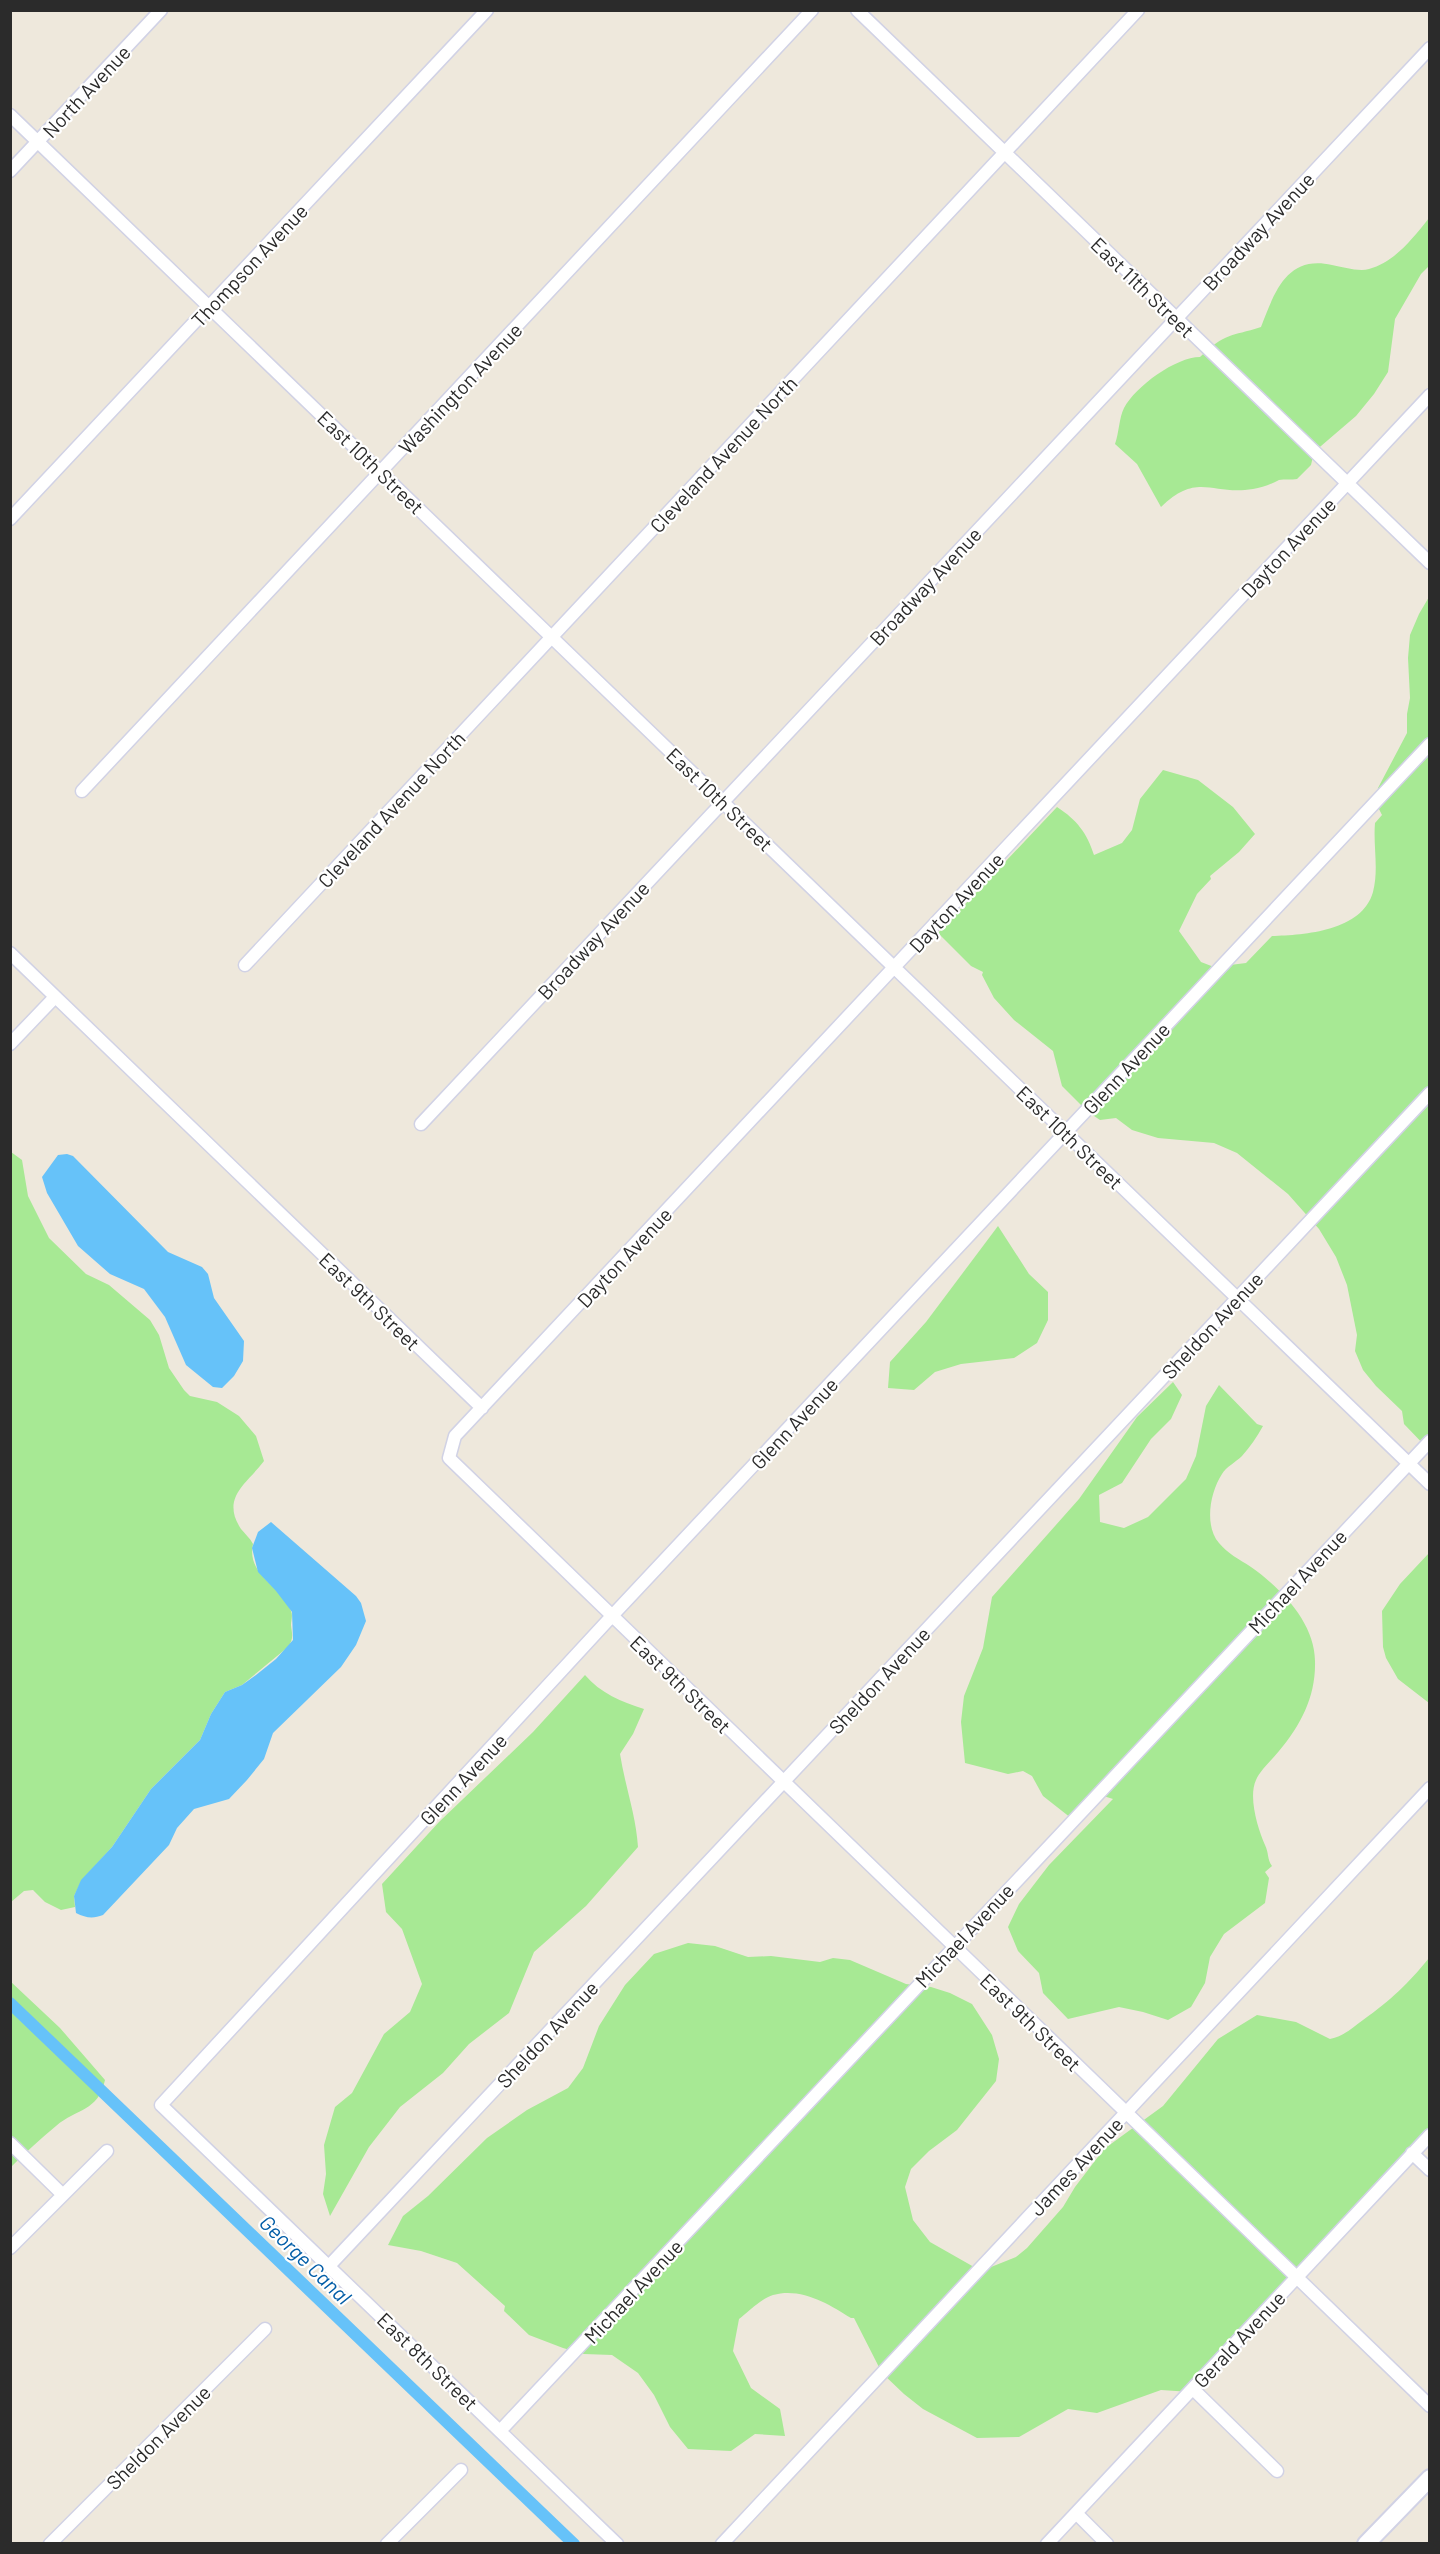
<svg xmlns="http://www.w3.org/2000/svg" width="1440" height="2554" font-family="Barlow,sans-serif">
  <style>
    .green { fill: #a7e994 }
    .water { fill: #66c2f9 }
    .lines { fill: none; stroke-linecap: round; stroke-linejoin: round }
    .canal { stroke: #66c2f9; stroke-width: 12 }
    .minor-casing { stroke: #d1d2e5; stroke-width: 15 }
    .secondary-casing { stroke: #d1d2e5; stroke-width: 20 }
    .minor { stroke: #fff; stroke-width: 12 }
    .secondary { stroke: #fff; stroke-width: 16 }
    .labels { text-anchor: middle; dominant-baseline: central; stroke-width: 4.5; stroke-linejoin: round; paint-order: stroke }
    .street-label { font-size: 20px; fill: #2b2b2b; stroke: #fff }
    .water-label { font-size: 21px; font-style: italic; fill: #025da7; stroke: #fff }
  </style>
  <rect width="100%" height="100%" fill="#eee8dc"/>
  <path class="green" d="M 1429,218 L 1429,266 L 1421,274 L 1395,319 L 1388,372 L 1374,394 L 1356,416 L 1314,452 L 1311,465 L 1297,479 C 1292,480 1284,479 1279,480 C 1271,484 1262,488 1253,489 C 1212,496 1198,471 1161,507 L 1137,464 L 1115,444 C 1119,433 1119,418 1124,408 C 1136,386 1176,357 1200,357 C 1226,332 1230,337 1261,327 C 1275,291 1287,255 1332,265 C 1343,267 1359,272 1369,269 C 1395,262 1413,238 1429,218 Z
    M 1429,597 L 1429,1450 L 1404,1424 L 1402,1411 L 1376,1386 L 1363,1370 L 1355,1351 L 1357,1335 L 1347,1285 L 1336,1257 L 1319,1229 L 1288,1194 L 1237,1153 L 1214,1143 L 1158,1138 L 1132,1130 L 1116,1118 L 1100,1120 L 1088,1112 L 1062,1086 L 1053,1051 L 1014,1020 L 994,998 L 982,975 L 983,972 L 971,966 L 938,933 L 1057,807 C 1077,820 1087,833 1094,855 L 1122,843 L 1132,830 L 1140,799 L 1163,770 L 1198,780 L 1233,807 L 1255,834 L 1239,852 L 1210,876 L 1211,879 L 1197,894 L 1179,931 L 1201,962 L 1214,967 L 1246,963 L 1272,936 C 1305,935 1362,931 1373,892 C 1379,869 1373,846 1375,823 L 1382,815 L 1376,803 L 1378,788 L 1407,733 L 1407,714 L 1410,698 L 1408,658 L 1410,635 L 1419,614 Z
    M 11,1152 L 22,1160 L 28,1196 L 49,1238 L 86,1274 L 109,1285 L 150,1320 L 159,1335 L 169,1368 L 184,1390 L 190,1396 L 217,1402 L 239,1416 L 256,1436 L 264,1461 C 248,1483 220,1497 241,1529 C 245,1534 250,1538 253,1544 C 246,1575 282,1587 291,1611 C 293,1615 291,1621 291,1625 C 292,1634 294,1639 288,1647 L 242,1685 L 225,1692 L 211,1714 L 200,1740 L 151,1789 L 112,1847 L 82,1880 L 74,1896 L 75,1907 L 61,1910 L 45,1902 L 33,1890 L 24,1891 L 11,1902 Z
    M 998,1226 L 1029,1274 L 1048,1292 L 1048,1320 L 1037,1343 L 1014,1358 L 961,1364 L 935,1372 L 914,1390 L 888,1388 L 890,1362 L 926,1322 Z
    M 1173,1382 L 1182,1395 L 1171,1419 L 1151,1439 L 1122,1483 L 1099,1495 L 1100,1522 L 1124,1528 L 1148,1517 L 1186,1479 L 1196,1456 L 1206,1406 L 1219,1385 L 1257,1424 L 1263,1426 C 1257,1437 1250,1447 1242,1456 C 1236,1462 1226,1467 1222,1474 C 1210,1492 1204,1526 1219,1543 C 1228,1554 1239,1559 1251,1567 C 1281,1588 1315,1623 1315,1661 C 1316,1696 1301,1725 1279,1751 C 1272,1760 1261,1769 1256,1780 C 1248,1797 1258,1829 1265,1845 C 1269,1853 1267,1859 1272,1866 L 1265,1872 L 1269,1878 L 1265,1903 L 1224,1934 L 1210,1957 L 1205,1983 L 1191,2007 L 1168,2020 L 1143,2012 L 1119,2007 L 1068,2019 L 1043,1993 L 1039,1973 L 1018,1951 L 1008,1927 L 1019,1904 L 1049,1865 L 1113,1799 L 1094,1793 L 1071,1818 L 1043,1796 L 1032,1776 L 1023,1771 L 1008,1774 L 965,1763 L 961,1722 L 964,1696 L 983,1648 L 992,1597 L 1079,1499 L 1137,1417 Z
    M 1429,1553 L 1430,1703 L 1429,1703 L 1398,1679 L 1386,1658 L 1383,1647 L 1382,1611 L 1400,1584 Z
    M 585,1675 C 600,1693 622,1702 644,1709 L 633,1734 L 620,1754 C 625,1786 636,1815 638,1847 L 586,1906 L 534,1952 L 509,2013 L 469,2044 L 443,2073 L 400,2107 L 369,2147 L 330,2216 L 323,2194 L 326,2174 L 324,2145 L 335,2107 L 352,2093 L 384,2034 L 410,2012 L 422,1984 L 402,1929 L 386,1912 L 382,1884 L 439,1822 L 533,1732 Z
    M 688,1943 L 715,1946 L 748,1957 L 771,1956 L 820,1962 L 833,1958 L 850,1960 L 906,1984 L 931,1987 L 950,1993 L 972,2004 L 992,2035 L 999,2059 L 996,2081 L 957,2130 L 929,2151 L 911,2169 L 905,2187 L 913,2220 L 930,2242 L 974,2267 L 991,2267 L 1016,2257 L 1027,2248 L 1063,2207 L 1075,2187 L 1104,2149 L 1163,2106 L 1218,2039 L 1257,2015 L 1296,2022 L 1330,2039 C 1344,2036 1352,2028 1363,2020 C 1391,2000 1408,1984 1429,1958 L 1429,2136 L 1191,2392 L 1161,2390 L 1097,2413 L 1068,2409 L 1019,2437 L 977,2438 L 923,2409 L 904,2394 L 882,2373 L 854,2318 L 851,2318 C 829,2304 801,2287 773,2295 C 762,2298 748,2312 739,2319 L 733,2351 L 751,2388 L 780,2409 L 785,2436 L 755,2434 L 731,2451 L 688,2449 L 670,2427 L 654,2395 L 638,2373 L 612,2355 L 584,2354 L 563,2348 L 529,2335 L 504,2311 L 505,2306 L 457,2263 L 421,2251 L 388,2245 L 403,2216 L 428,2196 L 487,2138 L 527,2110 L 568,2088 L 583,2068 L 599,2026 L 625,1985 L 654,1954 Z
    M 10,1981 L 60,2028 L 105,2080 C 98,2112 77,2108 56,2126 C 40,2139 25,2153 11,2167 Z"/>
  <path class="water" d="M 67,1154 L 73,1156 L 168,1252 L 202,1267 L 208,1274 L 214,1298 L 244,1341 L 243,1361 L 234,1376 L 222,1388 L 213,1387 L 186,1365 L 165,1317 L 144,1289 L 110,1274 L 78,1246 L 47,1193 L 42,1177 L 58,1155 Z
    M 271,1522 L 356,1596 L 361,1603 L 366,1621 L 356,1645 L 341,1667 L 273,1733 L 264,1759 L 247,1780 L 229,1799 L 194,1809 L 177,1828 L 169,1845 L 103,1915 C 93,1919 86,1918 76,1913 L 74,1896 L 81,1880 L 112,1847 L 151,1789 L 200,1740 L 211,1714 L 225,1692 L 242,1685 L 256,1675 L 276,1659 L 293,1640 L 292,1612 L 276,1591 L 258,1572 L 252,1548 L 258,1532 Z"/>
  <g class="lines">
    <path class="canal" d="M 10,2003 L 574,2544"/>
    <defs>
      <path id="minor" d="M 857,10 L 1430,563
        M 10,115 L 1430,1484
        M 10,171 L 161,10
        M 1430,395 L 455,1436 L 449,1458 L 1430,2406
        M 10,519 L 487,10
        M 82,791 L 812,10
        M 10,953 L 482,1408
        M 245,965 L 1138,10
        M 10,1044 L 55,997
        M 421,1124 L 1430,48
        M 10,2143 L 63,2195
        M 1412,2153 L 1430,2170
        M 10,2248 L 107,2151
        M 329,2266 L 1430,1093
        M 1193,2389 L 1277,2471
        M 500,2431 L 1430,1441
        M 1076,2513 L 1107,2544
        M 50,2544 L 265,2329
        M 387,2544 L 461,2470
        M 617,2544 L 161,2105 L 611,1617 L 1430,744
        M 722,2544 L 1430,1788
        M 1047,2544 L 1430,2135"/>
      <path id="secondary" d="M 1366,2544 L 1430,2478"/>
    </defs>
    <use href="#minor" class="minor-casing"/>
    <use href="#secondary" class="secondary-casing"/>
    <use href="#minor" class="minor"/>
    <use href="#secondary" class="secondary"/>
  </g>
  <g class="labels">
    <g class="street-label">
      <text transform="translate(86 91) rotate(-47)">North Avenue</text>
      <text transform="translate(1258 231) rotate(-47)">Broadway Avenue</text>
      <text transform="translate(249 265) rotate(-47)">Thompson Avenue</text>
      <text transform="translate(1143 287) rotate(44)">East 11th Street</text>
      <text transform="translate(460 388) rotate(-47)">Washington Avenue</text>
      <text transform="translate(723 454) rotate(-47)">Cleveland Avenue North</text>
      <text transform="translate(371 462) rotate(44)">East 10th Street</text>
      <text transform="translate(1288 547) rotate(-47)">Dayton Avenue</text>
      <text transform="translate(925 586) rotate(-47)">Broadway Avenue</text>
      <text transform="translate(720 799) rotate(44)">East 10th Street</text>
      <text transform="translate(391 809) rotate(-47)">Cleveland Avenue North</text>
      <text transform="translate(956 902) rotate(-47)">Dayton Avenue</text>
      <text transform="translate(593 940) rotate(-47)">Broadway Avenue</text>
      <text transform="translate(1126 1068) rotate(-47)">Glenn Avenue</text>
      <text transform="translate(1070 1137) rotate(44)">East 10th Street</text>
      <text transform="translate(624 1257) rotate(-47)">Dayton Avenue</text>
      <text transform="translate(370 1301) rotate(44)">East 9th Street</text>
      <text transform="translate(1212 1325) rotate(-47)">Sheldon Avenue</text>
      <text transform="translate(794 1423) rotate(-47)">Glenn Avenue</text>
      <text transform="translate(1297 1581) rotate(-47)">Michael Avenue</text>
      <text transform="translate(879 1680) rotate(-47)">Sheldon Avenue</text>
      <text transform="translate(681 1684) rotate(44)">East 9th Street</text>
      <text transform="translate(463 1779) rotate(-47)">Glenn Avenue</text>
      <text transform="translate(964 1935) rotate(-47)">Michael Avenue</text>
      <text transform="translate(1031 2022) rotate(44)">East 9th Street</text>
      <text transform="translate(547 2034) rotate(-47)">Sheldon Avenue</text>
      <text transform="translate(1076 2166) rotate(-47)">James Avenue</text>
      <text transform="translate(633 2291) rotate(-47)">Michael Avenue</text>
      <text transform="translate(1239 2339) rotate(-47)">Gerald Avenue</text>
      <text transform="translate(428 2361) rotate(44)">East 8th Street</text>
      <text transform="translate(158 2437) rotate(-45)">Sheldon Avenue</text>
    </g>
    <g class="water-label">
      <text transform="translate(306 2259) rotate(44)">George Canal</text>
    </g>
  </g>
  <rect width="1440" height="2554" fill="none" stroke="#2b2b2b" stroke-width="24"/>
</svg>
